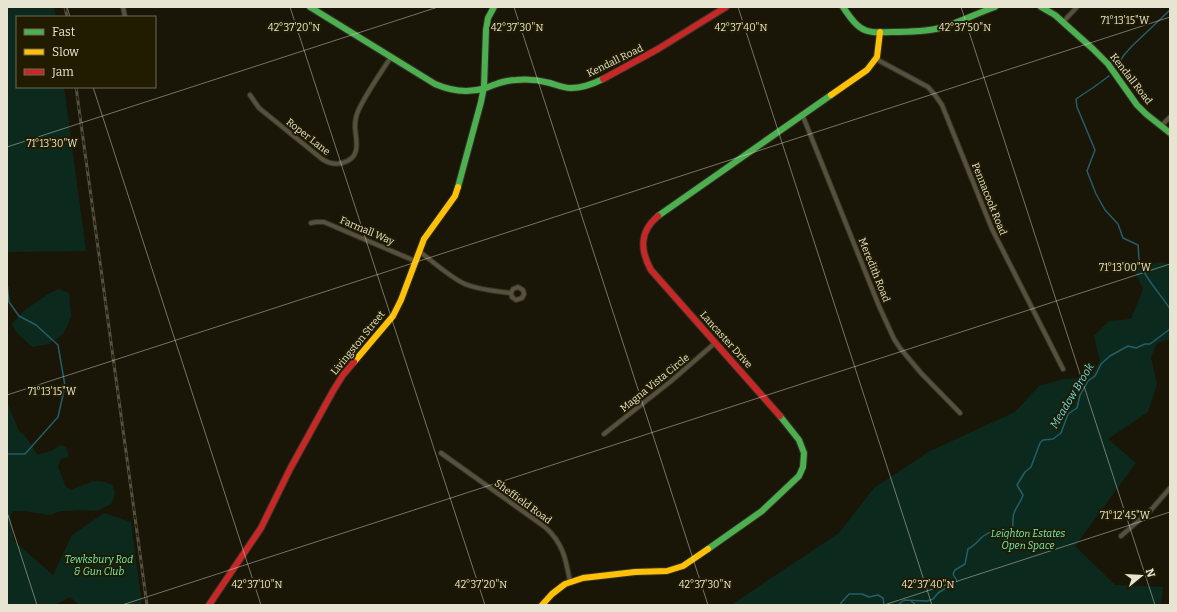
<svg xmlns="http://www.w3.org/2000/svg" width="1177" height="612" font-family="Bitter,serif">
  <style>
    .green { fill: #0b2a1d }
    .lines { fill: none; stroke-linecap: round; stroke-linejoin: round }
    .stream { stroke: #255e68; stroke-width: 1.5 }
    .street-casing { stroke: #343226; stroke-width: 6 }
    .fast-casing { stroke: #343226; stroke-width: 8 }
    .slow-casing { stroke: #343226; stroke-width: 8 }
    .jam-casing { stroke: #343226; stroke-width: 8 }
    .street { stroke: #56503d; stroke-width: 4 }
    .fast { stroke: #4caf50; stroke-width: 6 }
    .slow { stroke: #ffc107; stroke-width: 6 }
    .jam { stroke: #c62828; stroke-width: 6 }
    .rail-casing { stroke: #545143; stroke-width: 3 }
    .rail { stroke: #211b00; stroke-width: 1.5; stroke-dasharray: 4.5; stroke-linecap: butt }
    .ticks { fill: none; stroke: #e7e4d2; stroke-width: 1; stroke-opacity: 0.45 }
    .labels { text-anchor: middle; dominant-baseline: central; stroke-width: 4; stroke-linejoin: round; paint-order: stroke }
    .street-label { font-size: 10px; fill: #e7e4d2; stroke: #211b00 }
    .park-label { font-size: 10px; font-style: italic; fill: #6cf2be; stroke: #211b00 }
    .water-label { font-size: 11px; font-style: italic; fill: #65def6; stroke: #211b00 }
    .ticks-label { font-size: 10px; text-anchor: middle; fill: #e7e4d2; stroke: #211b00; stroke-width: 4; stroke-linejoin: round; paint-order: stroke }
  </style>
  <rect width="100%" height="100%" fill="#191608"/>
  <path class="green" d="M 7,7 L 54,7 L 56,17 L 17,17 L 17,87 L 64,87 L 86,251 L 7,252 Z
    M 1161,262 L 1170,264 L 1170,339 L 1157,343 L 1151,357 L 1157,384 L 1148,412 L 1108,439 L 1136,463 L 1075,546 L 1115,585 L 1163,587 L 1161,605 L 731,605 L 839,533 L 874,488 L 930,451 L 1015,412 L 1039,386 L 1063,379 L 1083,378 L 1091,376 L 1100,361 L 1094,336 L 1109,321 L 1131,319 L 1143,289 L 1133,268 Z
    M 59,289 L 69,293 L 71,315 L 68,325 L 63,334 L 49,344 L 32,347 L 17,333 L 12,324 L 26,309 L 50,293 Z
    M 7,402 L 19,431 L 25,436 L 38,455 L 53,450 L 60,445 L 66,447 L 69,457 L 61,459 L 58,467 L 66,487 L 71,490 L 93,481 L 105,482 L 112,485 L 115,492 L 114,498 L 111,504 L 97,511 L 77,510 L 69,511 L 61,511 L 50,515 L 23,511 L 13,511 L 10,515 L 14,541 L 53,575 L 72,535 L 104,513 L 131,522 L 142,605 L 79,605 L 70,597 L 55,605 L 7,605 Z"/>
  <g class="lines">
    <path class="stream" d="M 1118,64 L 1124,55 L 1132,46 L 1170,10
      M 1109,76 L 1094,87 L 1076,99 L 1077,107 L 1095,150 L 1087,171 L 1096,194 L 1105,210 L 1118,224 L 1123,238 L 1138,245 C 1139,251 1138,258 1140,264 C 1145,278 1162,296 1170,309
      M 7,283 L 9,302 L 19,316 L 36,325 L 58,345 L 65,386 L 58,417 L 25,454 L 7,454
      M 911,601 L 916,605
      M 841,605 L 841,603 L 849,594 L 862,594 L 869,597 L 878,595 L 883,598 L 884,605
      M 898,605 L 904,600 L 927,601 L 933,599 L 938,593 L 957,581 L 953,574 L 955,570 L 965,564 L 968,549 C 974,546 977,542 981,538 C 990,530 1000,529 1012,530 C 1014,524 1012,517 1014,513 C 1016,507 1021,502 1023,495 L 1017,485 L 1025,472 L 1031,467 L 1040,443 L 1043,440 L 1053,439 L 1061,433 L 1068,414 L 1077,408 L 1080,395 L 1088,381 L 1095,376 L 1101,364 L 1110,356 L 1128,346 L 1136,348 L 1145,344 L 1150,344 L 1170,329"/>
    <defs>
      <path id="street" d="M 123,7 L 125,17
        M 1063,22 L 1077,7
        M 876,59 L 928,87 L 935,95 L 942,105 L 992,229 L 1063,369
        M 250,95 L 259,108 L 322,159 C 328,163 334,165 342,163 C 362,158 356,141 355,127 C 355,121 356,115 359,109 C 368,91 380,74 391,57
        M 802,114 L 879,306 L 894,339 L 900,348 L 921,373 L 960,413
        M 1161,126 L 1170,117
        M 311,223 L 316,222 L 324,222 L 415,261
        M 419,251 C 432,261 451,278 465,284 C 479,290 496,291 511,293 L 512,297 L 516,300 L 522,298 L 524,294 L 523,290 L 518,287 L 513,289 L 511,293
        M 604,434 L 670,382 L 715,343
        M 441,453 L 545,527 C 563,543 566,559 570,582
        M 1121,536 L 1151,510 L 1170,488"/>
      <path id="fast" d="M 310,7 L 435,84 C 451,91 469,93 486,88 C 496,84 505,80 516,80 C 527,79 539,80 550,83 C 557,85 563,88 571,88 C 582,88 593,84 603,79
        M 843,7 C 848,14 853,23 861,28 C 870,34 881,32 891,32 C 907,32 924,32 940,28 C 959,23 977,13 995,7
        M 1041,7 L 1055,15 L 1093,49 L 1108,64 L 1137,105 L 1146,114 L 1170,133
        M 458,187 L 481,102 L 484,87 L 486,30 L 488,18 L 494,7
        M 658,216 L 831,95
        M 708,549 L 762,511 L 799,476 L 803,467 L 804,453 L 799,440 L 780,416"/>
      <path id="slow" d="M 831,95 L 867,70 L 877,57 L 880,32
        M 354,362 L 393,316 L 401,300 L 424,239 L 455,196 L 458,187
        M 542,605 L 552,594 L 565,584 L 583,578 L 635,572 L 667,571 L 683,566 L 708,549"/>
      <path id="jam" d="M 603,79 L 658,49 L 726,7
        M 658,216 C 639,232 640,250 651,270 L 780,416
        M 209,605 L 261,528 L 290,469 L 333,391 L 343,375 L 354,362"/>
    </defs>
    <use href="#street" class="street-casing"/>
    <use href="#fast" class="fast-casing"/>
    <use href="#slow" class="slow-casing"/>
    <use href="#jam" class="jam-casing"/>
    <use href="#street" class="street"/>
    <use href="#fast" class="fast"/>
    <use href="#slow" class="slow"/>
    <use href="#jam" class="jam"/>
    <defs>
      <path id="rail" d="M 65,7 L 67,17
        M 76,87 L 147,605"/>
    </defs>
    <use href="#rail" class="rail-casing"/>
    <use href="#rail" class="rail"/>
  </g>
  <path class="ticks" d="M 67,7 L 70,17M 290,7 L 485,605M 514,7 L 708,605M 738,7 L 932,605M 961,7 L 1155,605M 93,87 L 261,605M 7,147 L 438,7M 7,395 L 1170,17M 7,512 L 37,605M 122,605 L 1170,264M 884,605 L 1170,512"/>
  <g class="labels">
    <g class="street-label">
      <text transform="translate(615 61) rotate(-26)">Kendall Road</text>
      <text transform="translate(1131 79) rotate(52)">Kendall Road</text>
      <text transform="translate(308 137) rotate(38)">Roper Lane</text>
      <text transform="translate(989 199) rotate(68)">Pennacook Road</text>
      <text transform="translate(367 231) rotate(23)">Farmall Way</text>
      <text transform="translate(874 270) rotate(68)">Meredith Road</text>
      <text transform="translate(726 340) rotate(48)">Lancaster Drive</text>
      <text transform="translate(358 343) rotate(-51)">Livingston Street</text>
      <text transform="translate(655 383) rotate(-39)">Magna Vista Circle</text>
      <text transform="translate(523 502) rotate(36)">Sheffield Road</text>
    </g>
    <g class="park-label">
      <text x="1028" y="534">Leighton Estates<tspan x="1028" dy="12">Open Space</tspan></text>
      <text x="99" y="560">Tewksbury Rod<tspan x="99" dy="12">&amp; Gun Club</tspan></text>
    </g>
    <g class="water-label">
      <text transform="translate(1072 396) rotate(-59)">Meadow Brook</text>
    </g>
  </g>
  <g class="ticks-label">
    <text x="1125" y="24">71°13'15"W</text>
    <text x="294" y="31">42°37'20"N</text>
    <text x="517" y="31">42°37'30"N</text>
    <text x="741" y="31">42°37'40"N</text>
    <text x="965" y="31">42°37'50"N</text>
    <text x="52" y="147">71°13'30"W</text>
    <text x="1125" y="271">71°13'00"W</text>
    <text x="52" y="395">71°13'15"W</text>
    <text x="1125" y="519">71°12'45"W</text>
    <text x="257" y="588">42°37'10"N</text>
    <text x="481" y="588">42°37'20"N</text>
    <text x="705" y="588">42°37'30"N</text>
    <text x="928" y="588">42°37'40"N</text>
  </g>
  <rect width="1177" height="612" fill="none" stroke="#e7e4d2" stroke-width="16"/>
  <rect x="16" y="16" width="140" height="72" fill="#211b00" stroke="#706b54"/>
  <rect x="24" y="29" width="20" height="6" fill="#4caf50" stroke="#706b54"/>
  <text x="52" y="36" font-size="12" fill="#e7e4d2">Fast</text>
  <rect x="24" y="49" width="20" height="6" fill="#ffc107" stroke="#706b54"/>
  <text x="52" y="56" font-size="12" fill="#e7e4d2">Slow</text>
  <rect x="24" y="69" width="20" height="6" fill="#c62828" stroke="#706b54"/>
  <text x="52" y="76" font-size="12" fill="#e7e4d2">Jam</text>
  <g transform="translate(1141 576) rotate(72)" stroke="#211b00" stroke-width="3" paint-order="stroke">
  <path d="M0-3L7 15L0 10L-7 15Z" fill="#e7e4d2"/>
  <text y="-6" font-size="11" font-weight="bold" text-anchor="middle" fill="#e7e4d2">N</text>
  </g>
</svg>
